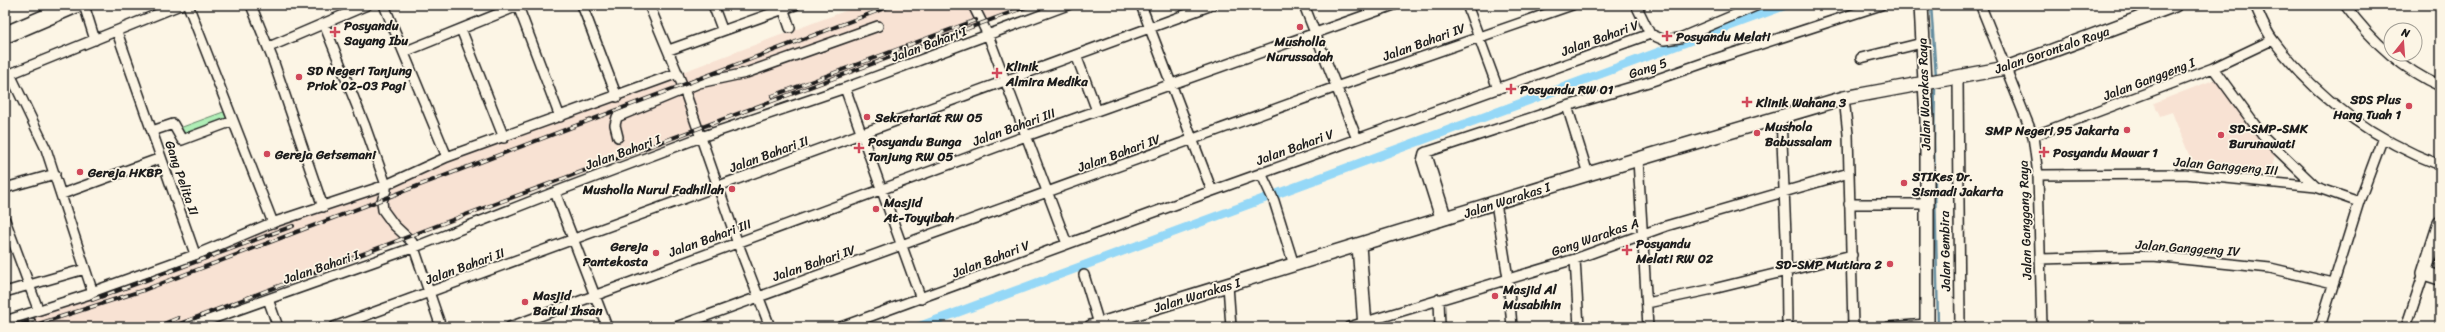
<svg xmlns="http://www.w3.org/2000/svg" width="2445" height="332" font-family="Sriracha,sans-serif">
  <style>
    .built { fill: #f8e2d3 }
    .green { fill: #afeeb6; stroke: #668569 }
    .lines { fill: none; stroke-linecap: round; stroke-linejoin: round }
    .stream { stroke: #658d9f; stroke-width: 2.5 }
    .canal { stroke: #95d8f7; stroke-width: 9 }
    .street-casing { stroke: #1c1c1c; stroke-width: 12 }
    .secondary-casing { stroke: #1c1c1c; stroke-width: 16 }
    .highway-casing { stroke: #1c1c1c; stroke-width: 19 }
    .street { stroke: #fcf5e5; stroke-width: 9 }
    .secondary { stroke: #fcf5e5; stroke-width: 13 }
    .highway { stroke: #fcf5e5; stroke-width: 16 }
    .rail-casing { stroke: #1c1c1c; stroke-width: 4 }
    .rail { stroke: #fcf5e5; stroke-width: 2.5; stroke-dasharray: 8; stroke-linecap: butt }
    .poi-dot { fill: #d1495b; stroke: #fcf5e5; stroke-width: 1.5 }
    .labels { text-anchor: middle; dominant-baseline: central; stroke-width: 3.5; stroke-linejoin: round; paint-order: stroke }
    .poi-label { font-size: 13px; font-weight: bold; fill: #1c1c1c; stroke: #fcf5e5; text-anchor: start }
    .street-label { font-size: 13px; fill: #1c1c1c; stroke: #fcf5e5 }
  </style>
  <rect width="100%" height="100%" fill="#fcf5e5"/>
  <filter id="ink" filterUnits="userSpaceOnUse"><feTurbulence type="fractalNoise" baseFrequency=".025" numOctaves="2"/><feDisplacementMap in="SourceGraphic" scale="8" xChannelSelector="R" yChannelSelector="G"/><feConvolveMatrix kernelMatrix="1 2 1 2 8 2 1 2 1" color-interpolation-filters="sRGB"/></filter>
  <g filter="url(#ink)">
    <path class="built" d="M 861,5 L 1037,5 L 172,327 L 5,327 L 5,324 L 84,297 Z
      M 2216,79 L 2275,154 L 2271,174 L 2191,160 L 2172,112 L 2160,116 L 2154,103 Z"/>
    <path class="green" d="M 226,111 L 230,122 L 182,139 L 177,129 Z"/>
    <g class="lines">
      <path class="stream" d="M 1931,5 L 1936,77
        M 1935,86 L 1934,141 L 1938,327"/>
      <path class="canal" d="M 918,327 L 1786,5"/>
      <defs>
        <path id="street" d="M 84,5 L 95,40
          M 188,5 L 273,223
          M 251,5 L 273,60 L 323,207
          M 384,5 L 447,157
          M 582,5 L 617,97
          M 649,5 L 684,89 L 737,241 L 770,327
          M 713,5 L 722,29
          M 782,5 L 790,28
          M 973,5 L 988,35 L 1067,244
          M 1141,5 L 1212,191
          M 1304,5 L 1357,139
          M 1467,5 L 1498,89
          M 1636,5 L 1650,34
          M 1983,5 L 1982,9 L 2033,136 L 2038,175 L 2042,327
          M 2255,5 C 2260,16 2265,30 2273,40 C 2317,99 2372,139 2440,165
          M 2345,5 C 2370,39 2401,69 2440,86
          M 518,6 L 560,117
          M 324,24 L 365,126 L 386,185 L 386,190 L 382,201 L 383,210 L 394,225 L 412,242 L 441,327
          M 461,29 L 504,138
          M 117,32 L 195,254
          M 269,47 L 367,5
          M 669,50 L 795,5
          M 404,52 L 520,5
          M 1076,55 L 1097,111
          M 1861,58 L 1922,43
          M 2213,68 L 2263,136 L 2316,187 L 2359,202
          M 5,76 L 180,5
          M 1958,78 L 1960,327
          M 845,88 L 921,299
          M 1844,98 L 1848,134 L 1853,327
          M 1567,106 L 1588,174
          M 1781,117 L 1786,236 L 1787,327
          M 152,131 L 173,124 L 182,140 L 233,121
          M 2033,136 L 2213,68 L 2272,40
          M 618,137 L 615,125 L 617,117 L 699,83 L 746,73 L 878,26
          M 1426,152 L 1447,219
          M 1638,160 L 1648,327
          M 1261,173 L 1274,201 L 1294,265
          M 2038,175 L 2185,174 L 2316,187
          M 5,188 L 55,174
          M 555,192 L 607,327
          M 62,194 L 161,158
          M 1496,203 L 1508,278 L 1512,327
          M 1849,204 L 1926,204
          M 5,220 L 38,309
          M 1441,221 L 1422,161 L 1424,153 L 1567,106 L 1652,81 L 1715,59 L 1881,5
          M 1575,259 L 1579,327
          M 2040,259 L 2153,256 L 2270,268 L 2333,283
          M 1084,275 L 1099,324
          M 1228,285 L 1231,327
          M 5,292 L 85,269
          M 92,292 L 200,253 L 269,224 L 386,185 L 447,157 L 678,73
          M 268,299 L 278,327
          M 1439,299 L 1440,327
          M 1647,303 L 1713,289 L 1852,255
          M 5,321 L 90,294 L 92,290 L 46,149 L 10,74
          M 189,327 L 415,247 L 555,192 L 704,136 L 845,88 L 1068,5
          M 334,327 L 1212,5
          M 510,327 L 1026,136 L 1394,5
          M 676,327 L 1336,87 L 1572,5
          M 841,327 L 1212,191 L 1650,34 L 1664,40 L 1680,38 L 1758,5
          M 1349,327 L 1575,259 L 1666,226 L 1849,173
          M 1889,327 L 1927,324
          M 2320,327 L 2359,202 L 2382,140
          M 2406,327 L 2424,273"/>
        <path id="secondary" d="M 1921,5 L 1927,120 L 1927,327
          M 2440,223 L 2424,273 L 2440,278
          M 1359,245 L 1365,327
          M 1091,327 L 1588,174 L 1844,98 L 2006,68 L 2175,5"/>
        <path id="highway" d="M 5,35 L 75,5"/>
      </defs>
      <use href="#street" class="street-casing"/>
      <use href="#secondary" class="secondary-casing"/>
      <use href="#highway" class="highway-casing"/>
      <use href="#street" class="street"/>
      <use href="#secondary" class="secondary"/>
      <use href="#highway" class="highway"/>
      <defs>
        <path id="rail" d="M 772,96 L 976,20
          M 92,300 L 293,226
          M 14,327 L 34,320
          M 29,327 L 144,290 L 893,5
          M 156,327 L 178,318
          M 171,327 L 465,215 L 1031,5"/>
      </defs>
      <use href="#rail" class="rail-casing"/>
      <use href="#rail" class="rail"/>
    </g>
  </g>
  <g class="poi-dot">
    <circle cx="1300" cy="27" r="4"/>
    <path d="M333 26h4v4h4v4h-4v4h-4v-4h-4v-4h4z"/>
    <path d="M1665 30h4v4h4v4h-4v4h-4v-4h-4v-4h4z"/>
    <path d="M995 67h4v4h4v4h-4v4h-4v-4h-4v-4h4z"/>
    <circle cx="299" cy="77" r="4"/>
    <path d="M1509 83h4v4h4v4h-4v4h-4v-4h-4v-4h4z"/>
    <path d="M1745 96h4v4h4v4h-4v4h-4v-4h-4v-4h4z"/>
    <circle cx="2409" cy="106" r="4"/>
    <circle cx="867" cy="117" r="4"/>
    <circle cx="2127" cy="130" r="4"/>
    <circle cx="1757" cy="133" r="4"/>
    <circle cx="2221" cy="135" r="4"/>
    <path d="M857 142h4v4h4v4h-4v4h-4v-4h-4v-4h4z"/>
    <path d="M2042 146h4v4h4v4h-4v4h-4v-4h-4v-4h4z"/>
    <circle cx="267" cy="154" r="4"/>
    <circle cx="80" cy="172" r="4"/>
    <circle cx="1904" cy="183" r="4"/>
    <circle cx="732" cy="189" r="4"/>
    <circle cx="876" cy="209" r="4"/>
    <path d="M1625 244h4v4h4v4h-4v4h-4v-4h-4v-4h4z"/>
    <circle cx="656" cy="253" r="4"/>
    <circle cx="1890" cy="264" r="4"/>
    <circle cx="1495" cy="296" r="4"/>
    <circle cx="525" cy="302" r="4"/>
  </g>
  <g class="labels">
    <g class="poi-label">
      <text x="344" y="25">Posyandu<tspan x="344" dy="15">Sayang Ibu</tspan></text>
      <text x="1676" y="36">Posyandu Melati</text>
      <text x="1300" y="41" text-anchor="middle">Musholla<tspan x="1300" dy="15">Nurussadah</tspan></text>
      <text x="1006" y="66">Klinik<tspan x="1006" dy="15">Almira Medika</tspan></text>
      <text x="307" y="70">SD Negeri Tanjung<tspan x="307" dy="15">Priok 02-03 Pagi</tspan></text>
      <text x="1520" y="89">Posyandu RW 01</text>
      <text x="2401" y="99" text-anchor="end">SDS Plus<tspan x="2401" dy="15">Hang Tuah 1</tspan></text>
      <text x="1756" y="102">Klinik Wahana 3</text>
      <text x="875" y="117">Sekretariat RW 05</text>
      <text x="1765" y="126">Mushola<tspan x="1765" dy="15">Babussalam</tspan></text>
      <text x="2229" y="128">SD-SMP-SMK<tspan x="2229" dy="15">Burunawati</tspan></text>
      <text x="2119" y="130" text-anchor="end">SMP Negeri 95 Jakarta</text>
      <text x="868" y="141">Posyandu Bunga<tspan x="868" dy="15">Tanjung RW 05</tspan></text>
      <text x="2053" y="152">Posyandu Mawar 1</text>
      <text x="275" y="154">Gereja Getsemani</text>
      <text x="88" y="172">Gereja HKBP</text>
      <text x="1912" y="176">STIKes Dr.<tspan x="1912" dy="15">Sismadi Jakarta</tspan></text>
      <text x="724" y="189" text-anchor="end">Musholla Nurul Fadhillah</text>
      <text x="884" y="202">Masjid<tspan x="884" dy="15">At-Toyyibah</tspan></text>
      <text x="1636" y="243">Posyandu<tspan x="1636" dy="15">Melati RW 02</tspan></text>
      <text x="648" y="246" text-anchor="end">Gereja<tspan x="648" dy="15">Pantekosta</tspan></text>
      <text x="1882" y="264" text-anchor="end">SD-SMP Mutiara 2</text>
      <text x="1503" y="289">Masjid Al<tspan x="1503" dy="15">Musabihin</tspan></text>
      <text x="533" y="295">Masjid<tspan x="533" dy="15">Baitul Ihsan</tspan></text>
    </g>
    <g class="street-label">
      <text transform="translate(1600 38) rotate(-20)">Jalan Bahari V</text>
      <text transform="translate(1424 42) rotate(-20)">Jalan Bahari IV</text>
      <text transform="translate(929 44) rotate(-20)">Jalan Bahari I</text>
      <text transform="translate(2052 50) rotate(-19)">Jalan Gorontalo Raya</text>
      <text transform="translate(1648 68) rotate(-18)">Gang 5</text>
      <text transform="translate(2149 79) rotate(-21)">Jalan Ganggeng I</text>
      <text transform="translate(1924 94) rotate(-92)">Jalan Warakas Raya</text>
      <text transform="translate(1014 127) rotate(-20)">Jalan Bahari III</text>
      <text transform="translate(1295 147) rotate(-20)">Jalan Bahari V</text>
      <text transform="translate(623 152) rotate(-20)">Jalan Bahari I</text>
      <text transform="translate(1119 153) rotate(-20)">Jalan Bahari IV</text>
      <text transform="translate(769 154) rotate(-20)">Jalan Bahari II</text>
      <text transform="translate(2226 166) rotate(5)">Jalan Ganggeng III</text>
      <text transform="translate(182 178) rotate(71)">Gang Pelita II</text>
      <text transform="translate(1507 200) rotate(-18)">Jalan Warakas I</text>
      <text transform="translate(2025 220) rotate(-92)">Jalan Ganggang Raya</text>
      <text transform="translate(1595 237) rotate(-19)">Gang Warakas A</text>
      <text transform="translate(710 238) rotate(-20)">Jalan Bahari III</text>
      <text transform="translate(2188 248) rotate(4)">Jalan Ganggeng IV</text>
      <text transform="translate(1945 251) rotate(-91)">Jalan Gembira</text>
      <text transform="translate(991 259) rotate(-21)">Jalan Bahari V</text>
      <text transform="translate(814 263) rotate(-19)">Jalan Bahari IV</text>
      <text transform="translate(465 266) rotate(-20)">Jalan Bahari II</text>
      <text transform="translate(321 267) rotate(-19)">Jalan Bahari I</text>
      <text transform="translate(1197 295) rotate(-17)">Jalan Warakas I</text>
    </g>
  </g>
  <rect width="2445" height="332" fill="none" stroke="#fcf5e5" stroke-width="20"/>
  <rect x="10" y="10" width="2425" height="312" fill="none" stroke="#1c1c1c" stroke-width="1.5" filter="url(#ink)"/>
  <g transform="translate(2403 42) rotate(17)"><circle r="19" fill="#fcf5e5" stroke="#a29e95"/>
  <path d="M0-3L7 15L0 10L-7 15Z" fill="#d1495b"/>
  <text y="-6" font-size="11" font-weight="bold" text-anchor="middle" fill="#1c1c1c">N</text>
  </g>
</svg>
